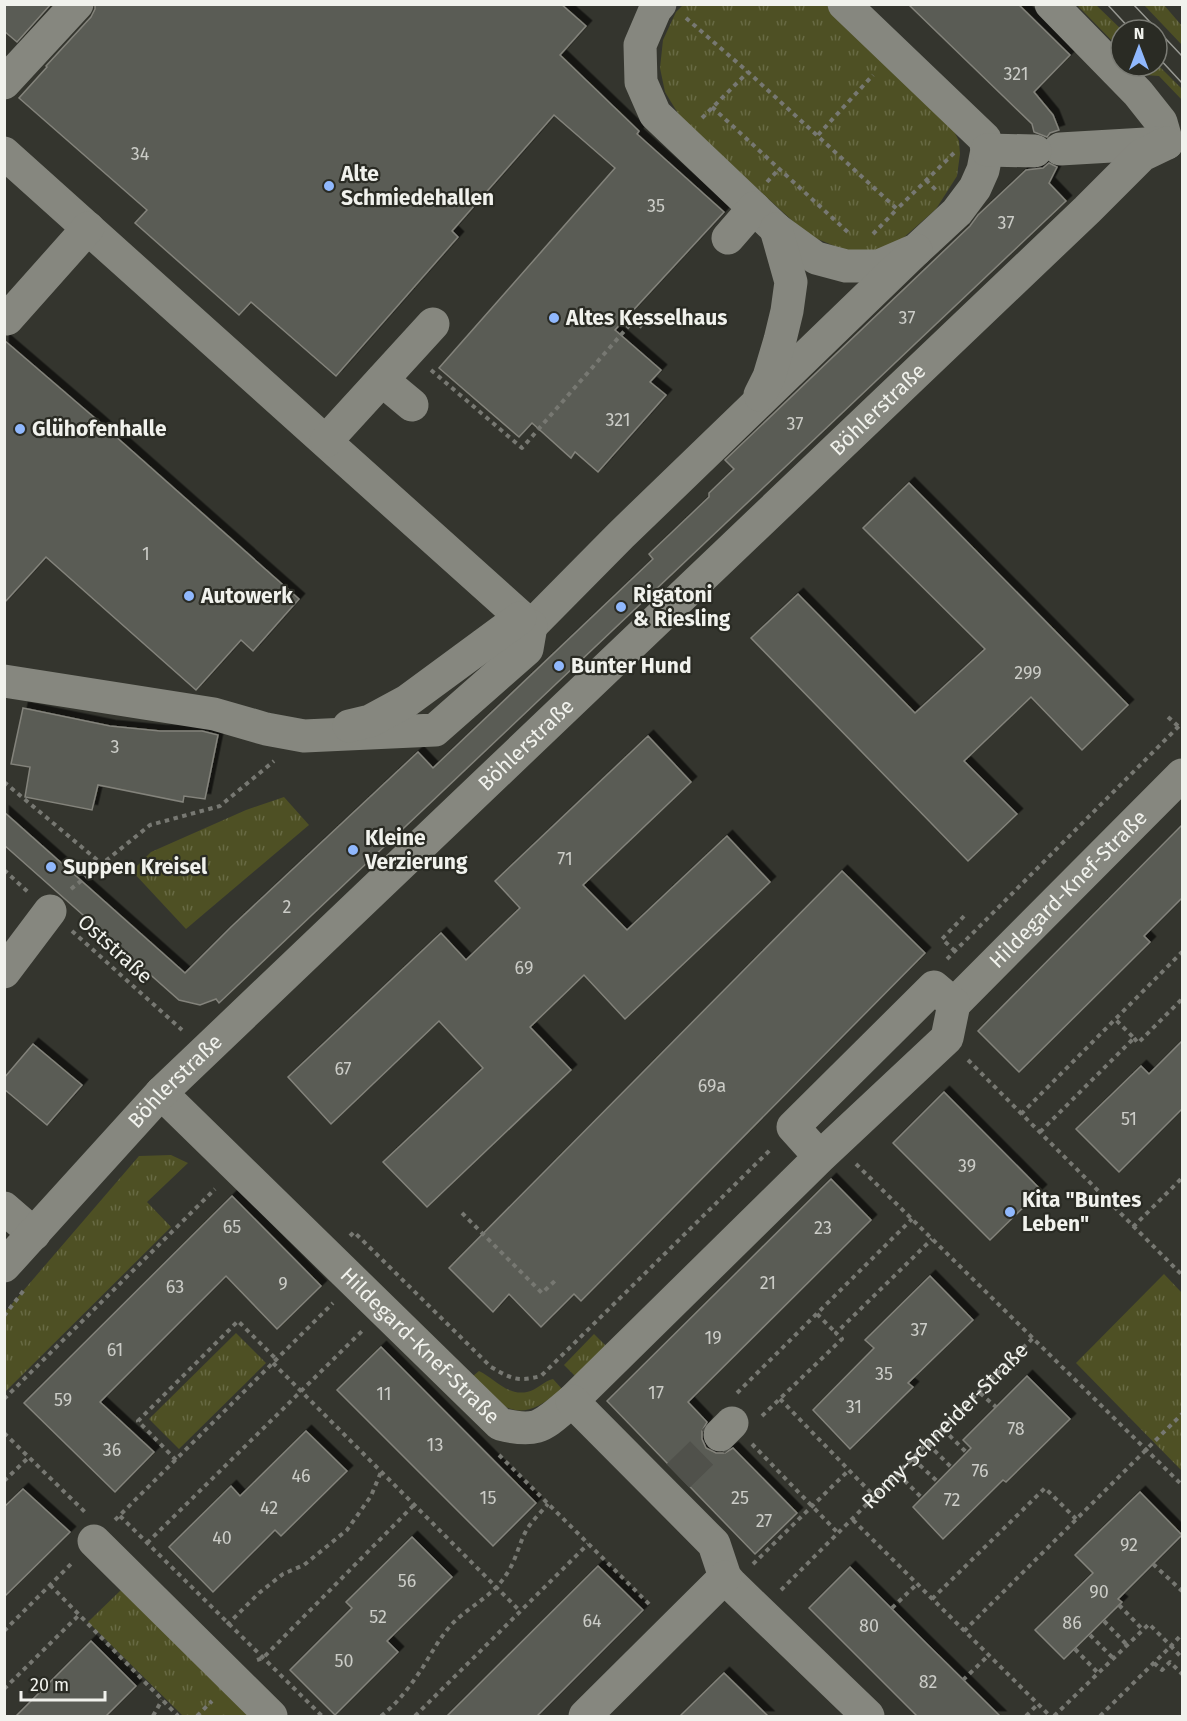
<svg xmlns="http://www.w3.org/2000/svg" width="1187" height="1721" font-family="'Fira Sans',sans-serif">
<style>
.grass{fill:url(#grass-tufts)}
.building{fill:#5a5b54;stroke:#83837b;stroke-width:1.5;filter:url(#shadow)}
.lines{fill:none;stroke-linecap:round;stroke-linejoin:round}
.minor-tunnel{stroke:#50514b;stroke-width:33;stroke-dasharray:33 16;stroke-linecap:butt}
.path{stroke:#777872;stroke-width:4;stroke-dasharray:4.5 4.5;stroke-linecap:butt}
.minor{stroke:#86877f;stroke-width:33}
.tram{stroke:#979892;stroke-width:1.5}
.poi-dot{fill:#90b8fd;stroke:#2a2b24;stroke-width:2}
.labels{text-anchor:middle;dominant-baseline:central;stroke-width:4.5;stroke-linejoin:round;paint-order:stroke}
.number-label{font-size:18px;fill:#cbccc7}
.poi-label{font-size:21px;font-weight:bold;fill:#f1f2ed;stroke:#2a2b24;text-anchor:start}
.street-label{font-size:21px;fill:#f1f2ed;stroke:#2a2b24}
</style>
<defs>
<pattern id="grass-tufts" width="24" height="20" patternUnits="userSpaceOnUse" patternTransform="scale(1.5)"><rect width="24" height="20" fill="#4e5024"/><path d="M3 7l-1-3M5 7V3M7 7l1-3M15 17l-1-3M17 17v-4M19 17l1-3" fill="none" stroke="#686a44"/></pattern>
<filter id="shadow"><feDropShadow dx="5.5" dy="-5.5" stdDeviation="0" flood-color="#0009"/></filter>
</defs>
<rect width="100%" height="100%" fill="#34352e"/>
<!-- grass -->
<g class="grass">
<polygon points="683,5 834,5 943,110 959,141 960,154 957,176 936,209 901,240 873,252 844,250 808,235 682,120 665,92 660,68 663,40 676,12"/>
<polygon points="1077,5 1096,5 1122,30 1121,30 1121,50"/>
<polygon points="1144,5 1164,5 1182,26 1182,45"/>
<polygon points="1157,64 1182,89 1182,100 1159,76 1145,75 1137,66 1157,66"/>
<polygon points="284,797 309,825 186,929 132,871 151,852 246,810"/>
<polygon points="171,1155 188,1163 147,1202 171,1227 5,1392 5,1312 139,1156"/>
<polygon points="1164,1274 1182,1293 1182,1471 1076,1363"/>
<polygon points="236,1333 266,1363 179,1449 149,1419"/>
<polygon points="594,1334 607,1347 577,1378 564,1365"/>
<path d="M479,1371C494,1378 507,1396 527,1392C537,1390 544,1381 553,1379L562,1389C519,1426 507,1410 467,1381Z"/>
<polygon points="122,1589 249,1716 183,1716 88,1622"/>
</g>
<!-- building -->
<g class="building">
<polygon points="4,4 51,4 17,42 4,31"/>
<polygon points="95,4 561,4 586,26 560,55 639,131 637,134 724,212 615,330 661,370 650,382 666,395 598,472 575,452 571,458 532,423 519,437 439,368 615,168 554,115 452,231 458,237 336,376 251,302 239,315 135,223 147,210 19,98 47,67 46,66 91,17 95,9"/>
<polygon points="908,4 1018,4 1070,55 1034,92 1053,115 1059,130 1050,133 1047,137 1034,132 1032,124"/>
<polygon points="1049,163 1057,167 1049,183 1066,201 219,1003 216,999 200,1005 179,1000 4,845 4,812 185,973 231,927 418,752 433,768 653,559 649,554 709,497 709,493 734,469 725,460 970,226 978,215 1026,170 1043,168"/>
<polygon points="4,340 96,419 299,599 253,651 241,640 196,690 46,557 4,603"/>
<polygon points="909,483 1128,705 1082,750 1031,697 964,761 1017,814 968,861 751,638 798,594 915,713 985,649 863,528"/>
<polygon points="23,708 110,726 160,731 202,731 218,735 205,799 184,796 183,802 98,785 92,810 25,797 30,767 11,764"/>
<polygon points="648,736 691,782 583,885 627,930 727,836 770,882 625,1019 584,975 530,1027 571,1070 427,1207 383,1162 483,1068 439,1021 331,1124 288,1077 441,933 466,960 520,908 495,881"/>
<polygon points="1182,825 1182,898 1144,936 1150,942 1019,1072 978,1031"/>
<polygon points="842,871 925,953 581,1301 574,1294 541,1327 509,1294 493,1312 449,1268"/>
<polygon points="1182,1041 1182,1109 1119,1172 1076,1129 1141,1066 1149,1074"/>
<polygon points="33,1044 82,1085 47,1125 4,1089 4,1078"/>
<polygon points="944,1092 1041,1190 990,1240 893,1143"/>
<polygon points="831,1179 871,1220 688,1402 707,1422 702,1431 702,1439 706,1448 716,1453 725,1453 733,1448 797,1513 755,1554 607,1401"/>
<polygon points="232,1196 321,1286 277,1329 226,1276 100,1402 154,1452 115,1492 24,1403"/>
<polygon points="930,1276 973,1320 908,1383 913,1387 850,1449 813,1410 874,1348 865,1340"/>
<polygon points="381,1347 536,1503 493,1546 337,1390"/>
<polygon points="1027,1376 1070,1419 1006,1482 1003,1480 943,1539 913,1507 971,1448 963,1440"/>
<polygon points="306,1431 347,1471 281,1536 275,1530 213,1592 169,1547 231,1486 240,1496"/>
<polygon points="23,1489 70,1532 4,1597 4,1507"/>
<polygon points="1140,1492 1182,1535 1118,1599 1122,1602 1064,1659 1035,1630 1093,1573 1075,1555"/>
<polygon points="412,1537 452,1577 387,1641 398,1652 335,1715 290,1670 352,1608 346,1602"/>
<polygon points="598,1566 643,1610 537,1716 447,1716"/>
<polygon points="850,1567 927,1644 1000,1716 917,1716 809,1608"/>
<polygon points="91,1641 136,1686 106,1716 16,1716"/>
<polygon points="724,1673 768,1716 680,1716"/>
</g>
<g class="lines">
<!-- minor-tunnel -->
<polyline class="minor-tunnel" points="678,1476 720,1435"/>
<!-- path -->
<g class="path">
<polyline points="686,18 748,72 897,209 956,151"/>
<polyline points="712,107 851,235"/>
<polyline points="702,118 748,72"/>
<polyline points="818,135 873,75"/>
<polyline points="926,180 936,190"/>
<polyline points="767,182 779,169"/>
<polyline points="873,234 897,209"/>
<polyline points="431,370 522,448 633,321 642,327"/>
<polyline points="1168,717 1179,727"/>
<polyline points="4,782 102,864"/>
<polyline points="4,870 28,892"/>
<polyline points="71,889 150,825 220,806 274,761"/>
<polyline points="72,931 182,1030"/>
<polyline points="955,951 942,939 966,914"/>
<polyline points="947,959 1182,723"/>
<polyline points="1134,1038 1138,1043 1182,999"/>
<polyline points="968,1060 1182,1275"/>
<polyline points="1021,1114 1182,952"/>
<polyline points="1040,1132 1134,1038 1115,1019"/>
<polyline points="856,1164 1182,1485"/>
<polyline points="462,1213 542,1293 558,1278"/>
<polyline points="1133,1227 1182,1178"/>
<path d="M350,1236L354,1232L491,1367C512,1379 517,1382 541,1376L771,1149"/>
<polyline points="817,1314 836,1333"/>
<polyline points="4,1316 24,1290"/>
<polyline points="273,1363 520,1611"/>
<polyline points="737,1393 912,1219"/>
<polyline points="980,1393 996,1407"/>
<polyline points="4,1399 215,1189"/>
<polyline points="780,1399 875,1497"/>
<polyline points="762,1416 842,1339 836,1333 932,1239"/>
<polyline points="943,1429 967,1453"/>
<polyline points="4,1433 87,1514"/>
<polyline points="752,1444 839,1534"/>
<polyline points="928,1444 952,1468"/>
<polyline points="499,1455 651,1606"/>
<polyline points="913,1459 938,1482"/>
<polyline points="176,1460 138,1421 238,1321 277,1360"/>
<polyline points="898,1474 922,1498"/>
<polyline points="4,1481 29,1457"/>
<polyline points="120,1516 322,1716"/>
<polyline points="115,1520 333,1303"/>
<polyline points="853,1520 1050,1716"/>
<polyline points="147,1543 362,1331"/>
<polyline points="753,1564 849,1470"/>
<polyline points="1153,1564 1182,1591"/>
<polyline points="50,1585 178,1716"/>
<path id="s1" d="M781,1590L1033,1338"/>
<polyline points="932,1599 1045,1488 1076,1519"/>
<polyline points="1119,1605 1143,1630"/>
<polyline points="892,1608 917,1584"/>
<polyline points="1104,1621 1127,1645"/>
<polyline points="227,1625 259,1593 283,1574 304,1565 347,1530 371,1496 381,1472"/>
<polyline points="4,1631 74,1561"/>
<polyline points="964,1631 1182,1414"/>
<polyline points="1090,1635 1113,1658"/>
<polyline points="1075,1649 1098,1673"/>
<polyline points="257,1660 263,1658 414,1505"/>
<polyline points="1154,1663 1162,1670 1170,1662 1182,1674"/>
<polyline points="963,1680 989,1655"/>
<polyline points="4,1689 79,1615"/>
<polyline points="153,1716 162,1700"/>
<polyline points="197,1716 212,1701"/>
<path d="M381,1716C398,1703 411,1685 423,1667C432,1652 440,1638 451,1625C468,1607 493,1596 506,1575C516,1561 519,1543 527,1529C533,1520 541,1512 548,1504"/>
<polyline points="415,1716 588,1544"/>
<polyline points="1026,1716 1038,1704"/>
<polyline points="1054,1716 1149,1624 1171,1646 1182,1634"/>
<polyline points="1100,1716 1171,1646 1182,1658"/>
</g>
<!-- minor -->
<g class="minor">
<polyline points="660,4 655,10 640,45 641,82 655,114 776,229 816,258 846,266 879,266 916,250 957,212 975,188 983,170 987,150 985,139 844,4"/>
<polyline points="1051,4 1138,93 1161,122 1167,143"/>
<polyline points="4,83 77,4"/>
<polyline points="1060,149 1163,143"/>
<polyline points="987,150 1035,151"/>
<polyline points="4,153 531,626 621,535 916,250"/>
<polyline points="728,238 754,208"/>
<polyline points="7,319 88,228"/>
<polyline points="382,380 412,405"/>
<polyline points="760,395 769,377 780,340 787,311 791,282 776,229"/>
<polyline points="326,441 433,324"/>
<polyline points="4,681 214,714 266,729 304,736 435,730 527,649 531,626"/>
<polyline points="349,726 370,721 407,701 520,618"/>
<polyline points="4,972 50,911"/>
<path id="s2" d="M954,1004L1182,775"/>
<path id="s3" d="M161,1093L500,1424C539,1434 543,1425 572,1401L820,1157L947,1038L954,1004L934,987L793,1127L820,1157"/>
<polyline points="4,1208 34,1234"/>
<path id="s4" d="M4,1266L161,1093L1087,210L1142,155L1167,143"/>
<polyline points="572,1401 714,1544 725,1577 732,1585 868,1716"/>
<polyline points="720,1435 732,1423"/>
<polyline points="94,1541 271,1716"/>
<polyline points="585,1716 725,1577"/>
</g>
<!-- tram -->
<g class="tram">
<polyline points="1107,4 1131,30"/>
<polyline points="1133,4 1182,56"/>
<polyline points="1157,56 1182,83"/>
</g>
</g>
<!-- markers -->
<g class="poi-dot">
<circle cx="329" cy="186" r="6"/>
<circle cx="554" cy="318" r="6"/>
<circle cx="20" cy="429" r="6"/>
<circle cx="189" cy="596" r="6"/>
<circle cx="621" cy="607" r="6"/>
<circle cx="559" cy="666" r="6"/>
<circle cx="353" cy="850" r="6"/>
<circle cx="51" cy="867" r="6"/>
<circle cx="1010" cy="1212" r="6"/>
</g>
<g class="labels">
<!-- number labels -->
<g class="number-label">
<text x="1016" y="74">321</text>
<text x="140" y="154">34</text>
<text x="656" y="206">35</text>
<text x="1006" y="223">37</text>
<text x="907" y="318">37</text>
<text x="618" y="420">321</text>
<text x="795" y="424">37</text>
<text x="146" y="554">1</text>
<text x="1028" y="673">299</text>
<text x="115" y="747">3</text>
<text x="565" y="859">71</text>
<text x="287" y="907">2</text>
<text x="524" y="968">69</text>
<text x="343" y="1069">67</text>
<text x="712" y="1086">69a</text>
<text x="1129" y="1119">51</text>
<text x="967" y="1166">39</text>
<text x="232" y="1227">65</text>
<text x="823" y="1228">23</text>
<text x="768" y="1283">21</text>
<text x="283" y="1284">9</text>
<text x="175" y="1287">63</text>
<text x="919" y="1330">37</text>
<text x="713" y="1338">19</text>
<text x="115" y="1350">61</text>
<text x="884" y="1374">35</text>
<text x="656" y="1393">17</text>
<text x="384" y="1394">11</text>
<text x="63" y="1400">59</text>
<text x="854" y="1407">31</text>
<text x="1016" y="1429">78</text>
<text x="435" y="1445">13</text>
<text x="112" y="1450">36</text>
<text x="980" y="1471">76</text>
<text x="301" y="1476">46</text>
<text x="488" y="1498">15</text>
<text x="740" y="1498">25</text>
<text x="952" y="1500">72</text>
<text x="269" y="1508">42</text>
<text x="764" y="1521">27</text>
<text x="222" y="1538">40</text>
<text x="1129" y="1545">92</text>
<text x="407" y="1581">56</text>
<text x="1099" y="1592">90</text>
<text x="378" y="1617">52</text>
<text x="592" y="1621">64</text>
<text x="1072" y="1623">86</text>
<text x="869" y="1626">80</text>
<text x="344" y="1661">50</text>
<text x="928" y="1682">82</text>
</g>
<!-- poi labels -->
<g class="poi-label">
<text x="341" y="174">Alte<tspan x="341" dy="24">Schmiedehallen</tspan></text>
<text x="566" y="318">Altes Kesselhaus</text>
<text x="32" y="429">Glühofenhalle</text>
<text x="633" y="595">Rigatoni<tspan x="633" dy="24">&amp; Riesling</tspan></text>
<text x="201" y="596">Autowerk</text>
<text x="571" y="666">Bunter Hund</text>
<text x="365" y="838">Kleine<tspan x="365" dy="24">Verzierung</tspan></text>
<text x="63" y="867">Suppen Kreisel</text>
<text x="1022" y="1200">Kita "Buntes<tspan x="1022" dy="24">Leben"</tspan></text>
</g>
<!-- street labels -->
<g class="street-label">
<text stroke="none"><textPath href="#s4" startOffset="1224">Böhlerstraße</textPath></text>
<text stroke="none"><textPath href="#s4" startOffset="738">Böhlerstraße</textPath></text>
<text stroke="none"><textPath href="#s2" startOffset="162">Hildegard-Knef-Straße</textPath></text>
<text transform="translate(115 949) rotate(42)">Oststraße</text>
<text stroke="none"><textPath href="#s4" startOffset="252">Böhlerstraße</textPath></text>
<text stroke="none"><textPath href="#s3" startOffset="362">Hildegard-Knef-Straße</textPath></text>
<text stroke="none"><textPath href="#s1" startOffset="232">Romy-Schneider-Straße</textPath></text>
</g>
</g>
<!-- border -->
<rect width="1187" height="1721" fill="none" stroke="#f1f2ed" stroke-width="12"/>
<!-- north arrow -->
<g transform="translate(1139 48)"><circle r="28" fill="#2a2b24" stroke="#7a7b74" stroke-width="1.5"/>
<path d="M0-4.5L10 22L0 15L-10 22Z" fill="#90b8fd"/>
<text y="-9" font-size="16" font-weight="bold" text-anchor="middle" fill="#f1f2ed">N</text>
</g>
<!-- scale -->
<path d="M21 1691v9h84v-9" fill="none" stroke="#f1f2ed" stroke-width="3"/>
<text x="30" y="1691" font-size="18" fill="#f1f2ed" stroke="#2a2b24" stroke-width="4.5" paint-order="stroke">20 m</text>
</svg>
